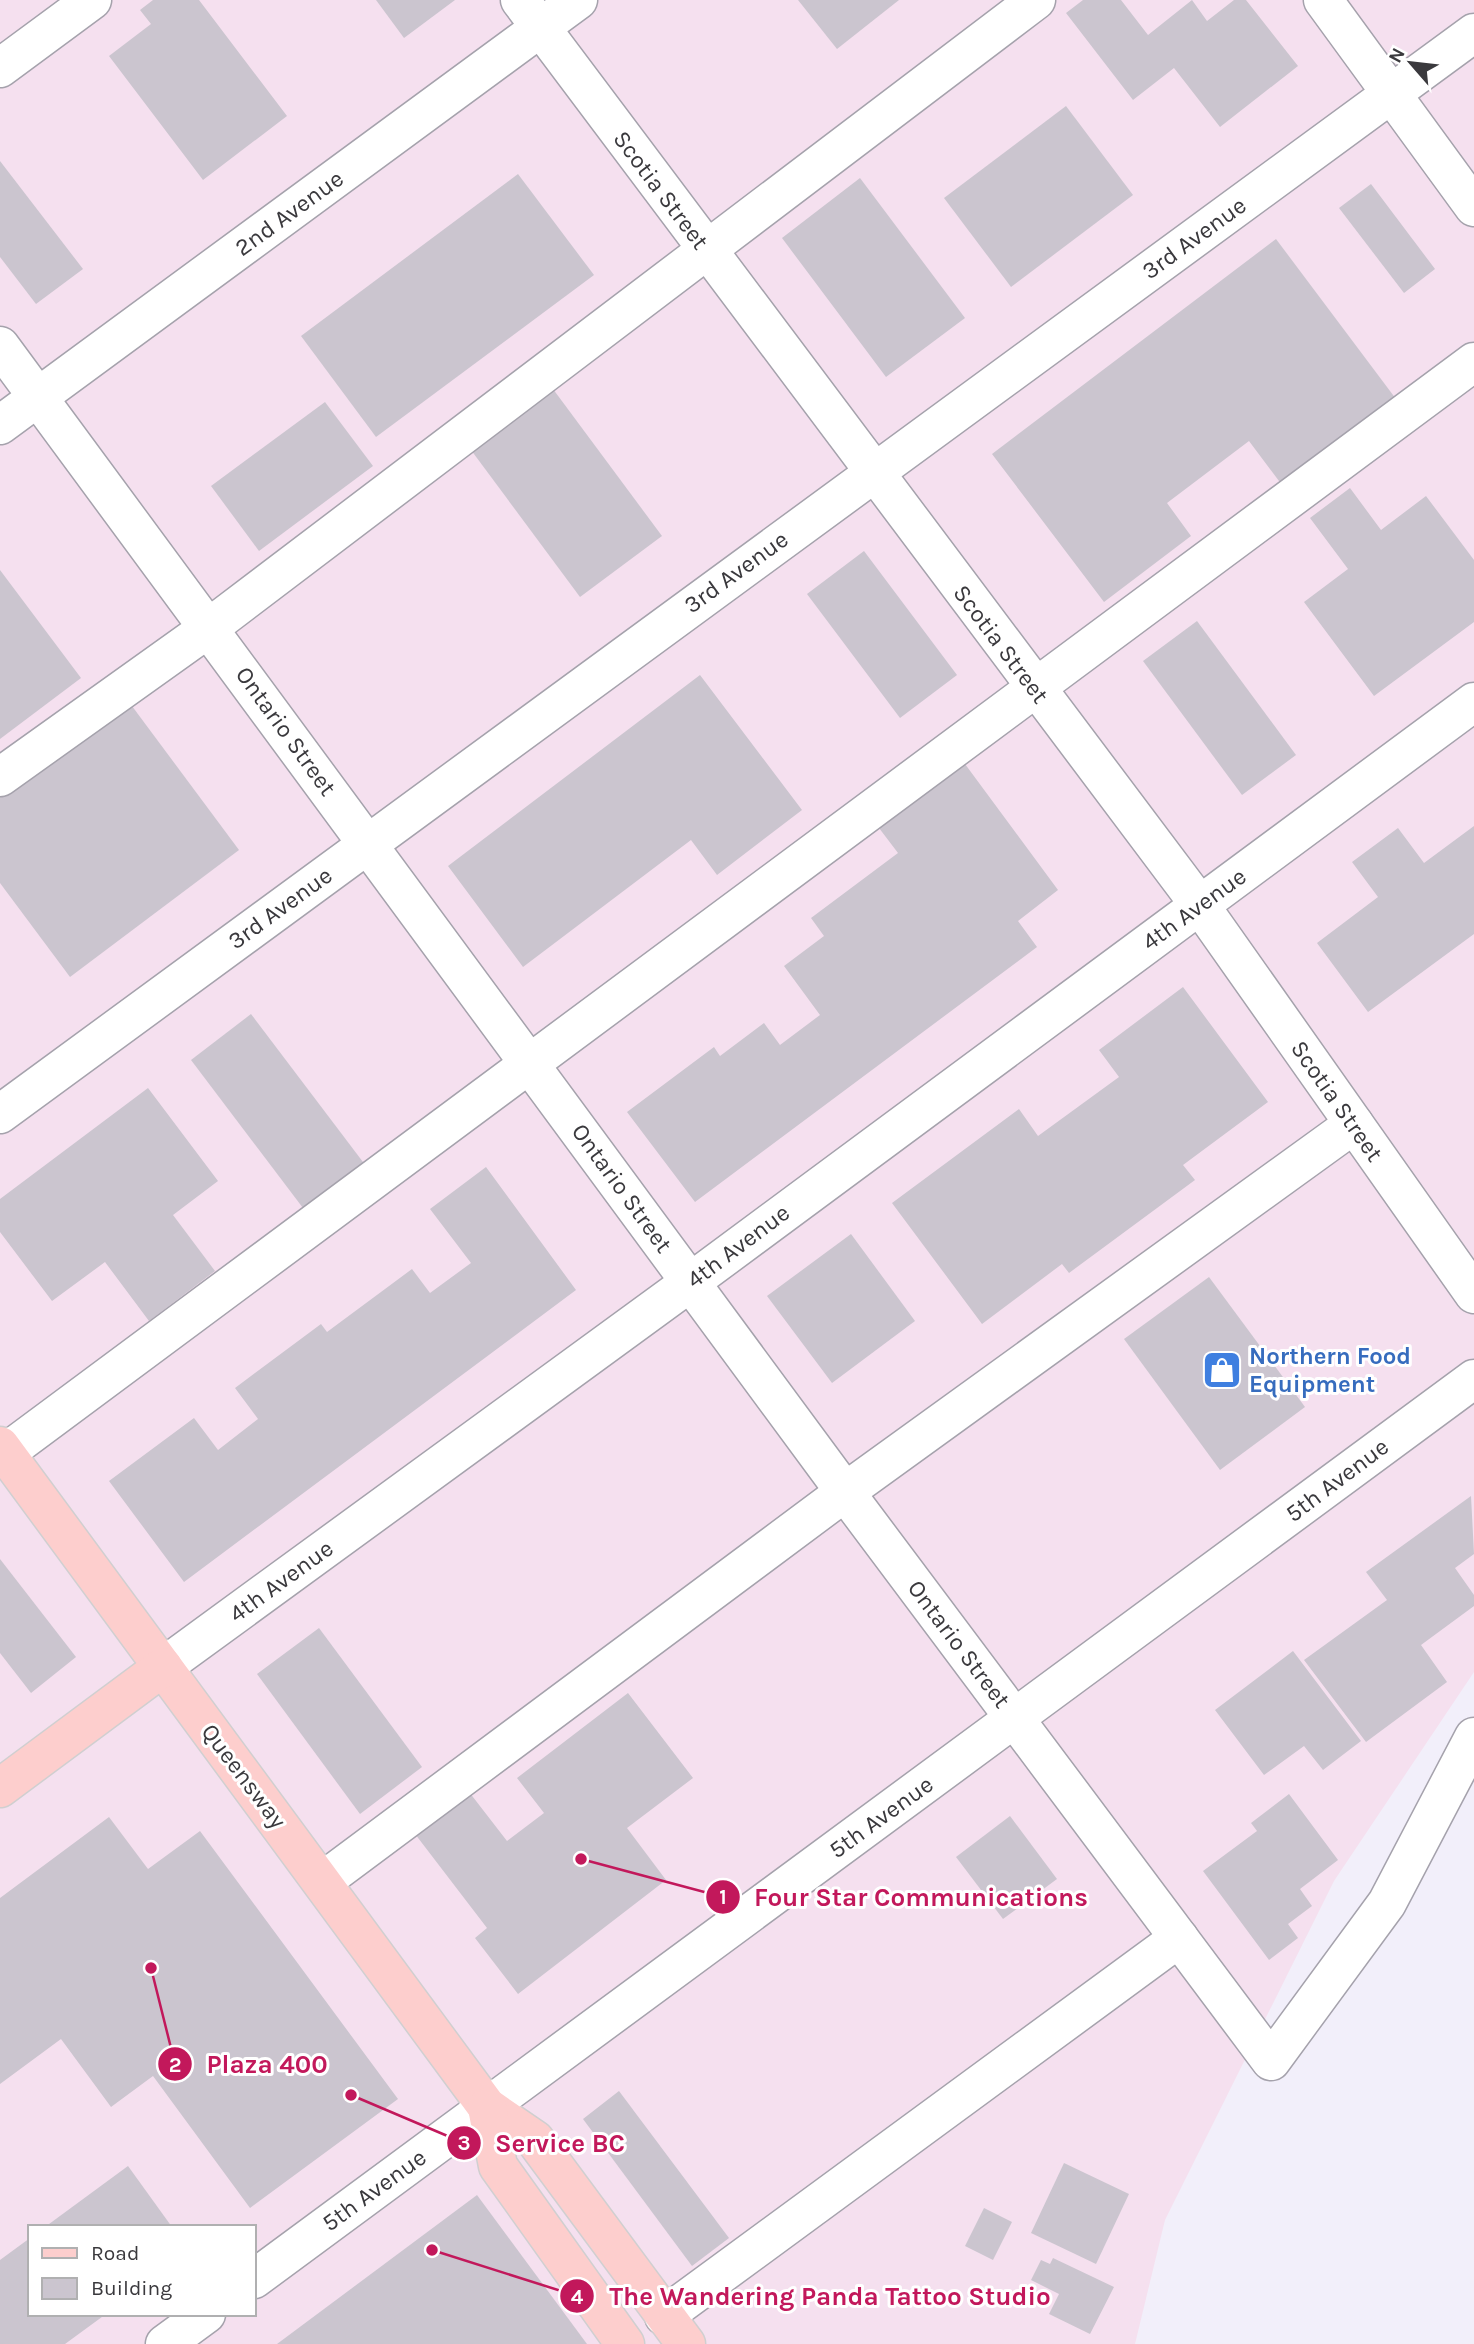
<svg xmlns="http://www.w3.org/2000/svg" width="1474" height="2344" font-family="Karla,sans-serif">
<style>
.commercial{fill:#f5e0ef;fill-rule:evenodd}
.building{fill:#cbc5cf}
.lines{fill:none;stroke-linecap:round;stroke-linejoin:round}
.minor-casing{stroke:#a5a2ac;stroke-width:41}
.major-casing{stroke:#d0cfd0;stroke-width:41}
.minor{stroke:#fff;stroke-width:38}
.major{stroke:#fdcecd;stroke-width:38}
.labels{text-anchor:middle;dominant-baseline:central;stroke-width:6;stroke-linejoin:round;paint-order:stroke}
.street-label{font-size:24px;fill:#3a393d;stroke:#fff}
.shop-label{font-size:24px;font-weight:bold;fill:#366cbe;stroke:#fff;text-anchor:start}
.leader{fill:none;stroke:#c2185b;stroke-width:2.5}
.callout-dot{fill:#c2185b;stroke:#fff;stroke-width:2.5}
.mark-label{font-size:21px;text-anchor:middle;font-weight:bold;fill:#fff}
.callout-label{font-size:26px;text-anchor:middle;font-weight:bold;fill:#c2185b;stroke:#fff;stroke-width:6;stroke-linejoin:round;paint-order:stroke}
</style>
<rect width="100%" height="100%" fill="#f2effa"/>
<!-- commercial -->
<path class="commercial" d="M0,0H1474V1672L1334,1881L1165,2220L1135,2344H0ZM30,2227H254V2314H30Z"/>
<!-- building -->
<g class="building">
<polygon points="153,0 199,0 287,116 203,180 109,56 151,24 140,10"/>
<polygon points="376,0 455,0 404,38"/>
<polygon points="798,0 899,0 837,49"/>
<polygon points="1083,0 1121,0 1148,35 1192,0 1207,21 1234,0 1246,0 1298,66 1220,127 1174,68 1133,100 1066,13"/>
<polygon points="1066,106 1133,195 1011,287 944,198"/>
<polygon points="0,161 83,269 36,304 0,257"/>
<polygon points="518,174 594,275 376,437 301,336"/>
<polygon points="860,178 965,318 886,377 782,238"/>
<polygon points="1371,184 1435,269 1404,293 1339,208"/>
<polygon points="1276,239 1396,399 1282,485 1249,441 1167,503 1191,536 1104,602 992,454"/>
<polygon points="553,389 662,536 580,597 471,450"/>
<polygon points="325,402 373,466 259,551 211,486"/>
<polygon points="1350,488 1381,530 1426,496 1474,560 1474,622 1374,696 1304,602 1348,569 1310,518"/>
<polygon points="864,551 957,675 900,718 807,594"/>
<polygon points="0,570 81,678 0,739"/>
<polygon points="1197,621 1296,755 1242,795 1143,661"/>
<polygon points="700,675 802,810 717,875 691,840 523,967 448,866"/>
<polygon points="126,698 239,850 70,977 0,883 0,792"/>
<polygon points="965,764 1058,890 1018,921 1037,947 695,1202 627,1112 714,1047 720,1056 764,1023 780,1045 820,1015 784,966 824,936 811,918 898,853 879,828"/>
<polygon points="1474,826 1474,934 1368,1012 1317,943 1378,897 1352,862 1398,828 1424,863"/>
<polygon points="1183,987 1268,1102 1183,1165 1195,1180 1069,1273 1062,1264 982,1324 892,1203 1019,1109 1038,1136 1119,1077 1099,1050"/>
<polygon points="251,1014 366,1166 306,1212 191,1060"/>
<polygon points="148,1088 218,1181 173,1215 215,1271 149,1321 105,1262 52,1301 0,1232 0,1199"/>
<polygon points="486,1167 576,1290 184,1582 109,1481 194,1418 218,1450 258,1419 235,1388 321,1324 327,1332 412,1269 430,1293 471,1263 430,1209"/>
<polygon points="851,1234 915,1321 832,1383 767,1296"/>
<polygon points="1209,1277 1305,1407 1220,1470 1124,1339"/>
<polygon points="1471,1496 1474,1554 1455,1568 1474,1595 1474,1606 1421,1645 1447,1682 1366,1742 1304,1660 1387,1600 1366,1572"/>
<polygon points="0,1559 76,1657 31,1693 0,1653"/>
<polygon points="319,1628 422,1767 360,1814 257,1674"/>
<polygon points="1293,1651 1361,1741 1323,1770 1304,1746 1264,1775 1215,1710"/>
<polygon points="628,1693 693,1778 627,1828 666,1880 518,1994 475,1938 487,1928 412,1830 466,1788 507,1841 544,1813 517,1778"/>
<polygon points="1289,1794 1338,1860 1300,1889 1312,1906 1288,1924 1298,1938 1269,1960 1203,1871 1257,1831 1251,1823"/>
<polygon points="1010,1816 1057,1879 1003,1919 956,1857"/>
<polygon points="109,1817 148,1869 200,1831 398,2099 250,2208 153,2076 111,2107 61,2039 0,2084 0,1898"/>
<polygon points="619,2091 729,2238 692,2266 583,2119"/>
<polygon points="1064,2163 1129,2194 1096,2264 1031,2233"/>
<polygon points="128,2166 172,2227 45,2227"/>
<polygon points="477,2195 587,2344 277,2344"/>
<polygon points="984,2208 1012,2222 993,2260 965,2246"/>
<polygon points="30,2238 30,2314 106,2314 65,2344 0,2344 0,2260"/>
<polygon points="1053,2258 1114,2287 1090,2334 1049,2314 1059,2294 1031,2280 1041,2260 1050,2264"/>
</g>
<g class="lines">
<!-- minor casing -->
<g class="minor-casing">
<g id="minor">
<polyline points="520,0 1199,904 1474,1294"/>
<polyline points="1323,0 1474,207"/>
<polyline points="0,68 92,0"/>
<polyline points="0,346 845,1492 1271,2061 1387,1903 1474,1737"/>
<polyline points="0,425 578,0"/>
<polyline points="0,777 210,627 1036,0"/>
<polyline points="0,1114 1474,33"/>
<polyline points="0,1457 1474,362"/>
<polyline points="163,1667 692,1281 1474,702"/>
<polyline points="323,1881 845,1492 1354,1124"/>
<polyline points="254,2279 1474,1379"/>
<polyline points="664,2316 1179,1938"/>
<polyline points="165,2344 206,2314"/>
</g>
</g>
<!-- major casing -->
<g class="major-casing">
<g id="major">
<polyline points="0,1446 487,2107 535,2140 686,2344"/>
<polyline points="0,1788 163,1667"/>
<polyline points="487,2107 498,2166 625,2344"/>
</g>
</g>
<!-- minor -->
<use href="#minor" class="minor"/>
<!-- major -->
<use href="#major" class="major"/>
</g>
<!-- icons -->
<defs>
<g id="shop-square" transform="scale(2.0125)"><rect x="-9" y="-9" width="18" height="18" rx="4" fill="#3f7fe0" stroke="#fff"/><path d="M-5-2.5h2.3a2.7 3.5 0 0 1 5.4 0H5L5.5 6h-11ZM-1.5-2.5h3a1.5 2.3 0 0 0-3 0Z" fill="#fff"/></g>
</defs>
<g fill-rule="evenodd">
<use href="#shop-square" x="1222" y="1370"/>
</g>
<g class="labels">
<!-- street labels -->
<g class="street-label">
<text transform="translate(661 190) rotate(53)">Scotia Street</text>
<text transform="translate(289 213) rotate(-36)">2nd Avenue</text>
<text transform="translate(1194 238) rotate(-36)">3rd Avenue</text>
<text transform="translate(736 572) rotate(-36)">3rd Avenue</text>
<text transform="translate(1001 644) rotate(53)">Scotia Street</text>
<text transform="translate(286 731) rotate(54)">Ontario Street</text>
<text transform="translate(280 908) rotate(-36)">3rd Avenue</text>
<text transform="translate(1194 909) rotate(-36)">4th Avenue</text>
<text transform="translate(1337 1101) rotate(55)">Scotia Street</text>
<text transform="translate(622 1188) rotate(54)">Ontario Street</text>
<text transform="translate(738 1246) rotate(-37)">4th Avenue</text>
<text transform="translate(1337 1480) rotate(-37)">5th Avenue</text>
<text transform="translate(281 1581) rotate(-36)">4th Avenue</text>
<text transform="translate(959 1644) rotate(53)">Ontario Street</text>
<text transform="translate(244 1776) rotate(53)">Queensway</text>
<text transform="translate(881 1817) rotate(-36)">5th Avenue</text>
<text transform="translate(374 2190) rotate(-36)">5th Avenue</text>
</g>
<!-- shop labels -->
<g class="shop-label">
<text x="1249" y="1356">Northern Food<tspan x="1249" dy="28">Equipment</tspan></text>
</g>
</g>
<!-- callouts -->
<path class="leader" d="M581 1859L723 1897M151 1968L175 2064M351 2095L464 2143M432 2250L577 2296"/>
<g class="callout-dot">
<circle cx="581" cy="1859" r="7"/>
<circle cx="151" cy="1968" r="7"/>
<circle cx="351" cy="2095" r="7"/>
<circle cx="432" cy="2250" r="7"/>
<circle cx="723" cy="1897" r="18"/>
<circle cx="175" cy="2064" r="18"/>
<circle cx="464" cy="2143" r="18"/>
<circle cx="577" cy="2296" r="18"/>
</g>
<g class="mark-label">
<text x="723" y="1904">1</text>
<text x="175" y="2072">2</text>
<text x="464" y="2150">3</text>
<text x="577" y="2304">4</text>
</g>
<g class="callout-label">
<text x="921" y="1906">Four Star Communications</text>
<text x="267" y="2073">Plaza 400</text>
<text x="560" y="2152">Service BC</text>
<text x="830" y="2305">The Wandering Panda Tattoo Studio</text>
</g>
<!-- legend -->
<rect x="28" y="2225" width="228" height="91" fill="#ffffff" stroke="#b0b0b1" stroke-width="2"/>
<rect x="42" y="2248" width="35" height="10" fill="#fdcecd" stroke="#b0b0b1" stroke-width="2"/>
<text x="91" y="2260" font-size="21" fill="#3a393d">Road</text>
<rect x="42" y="2278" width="35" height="21" fill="#cbc5cf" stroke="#b0b0b1" stroke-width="2"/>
<text x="91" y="2295" font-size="21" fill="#3a393d">Building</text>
<!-- north arrow -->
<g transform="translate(1411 63) rotate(298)" stroke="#ffffff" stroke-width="5" paint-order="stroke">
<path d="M0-5L12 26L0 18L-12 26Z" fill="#3a393d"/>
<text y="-10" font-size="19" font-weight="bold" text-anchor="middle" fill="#3a393d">N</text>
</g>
</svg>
